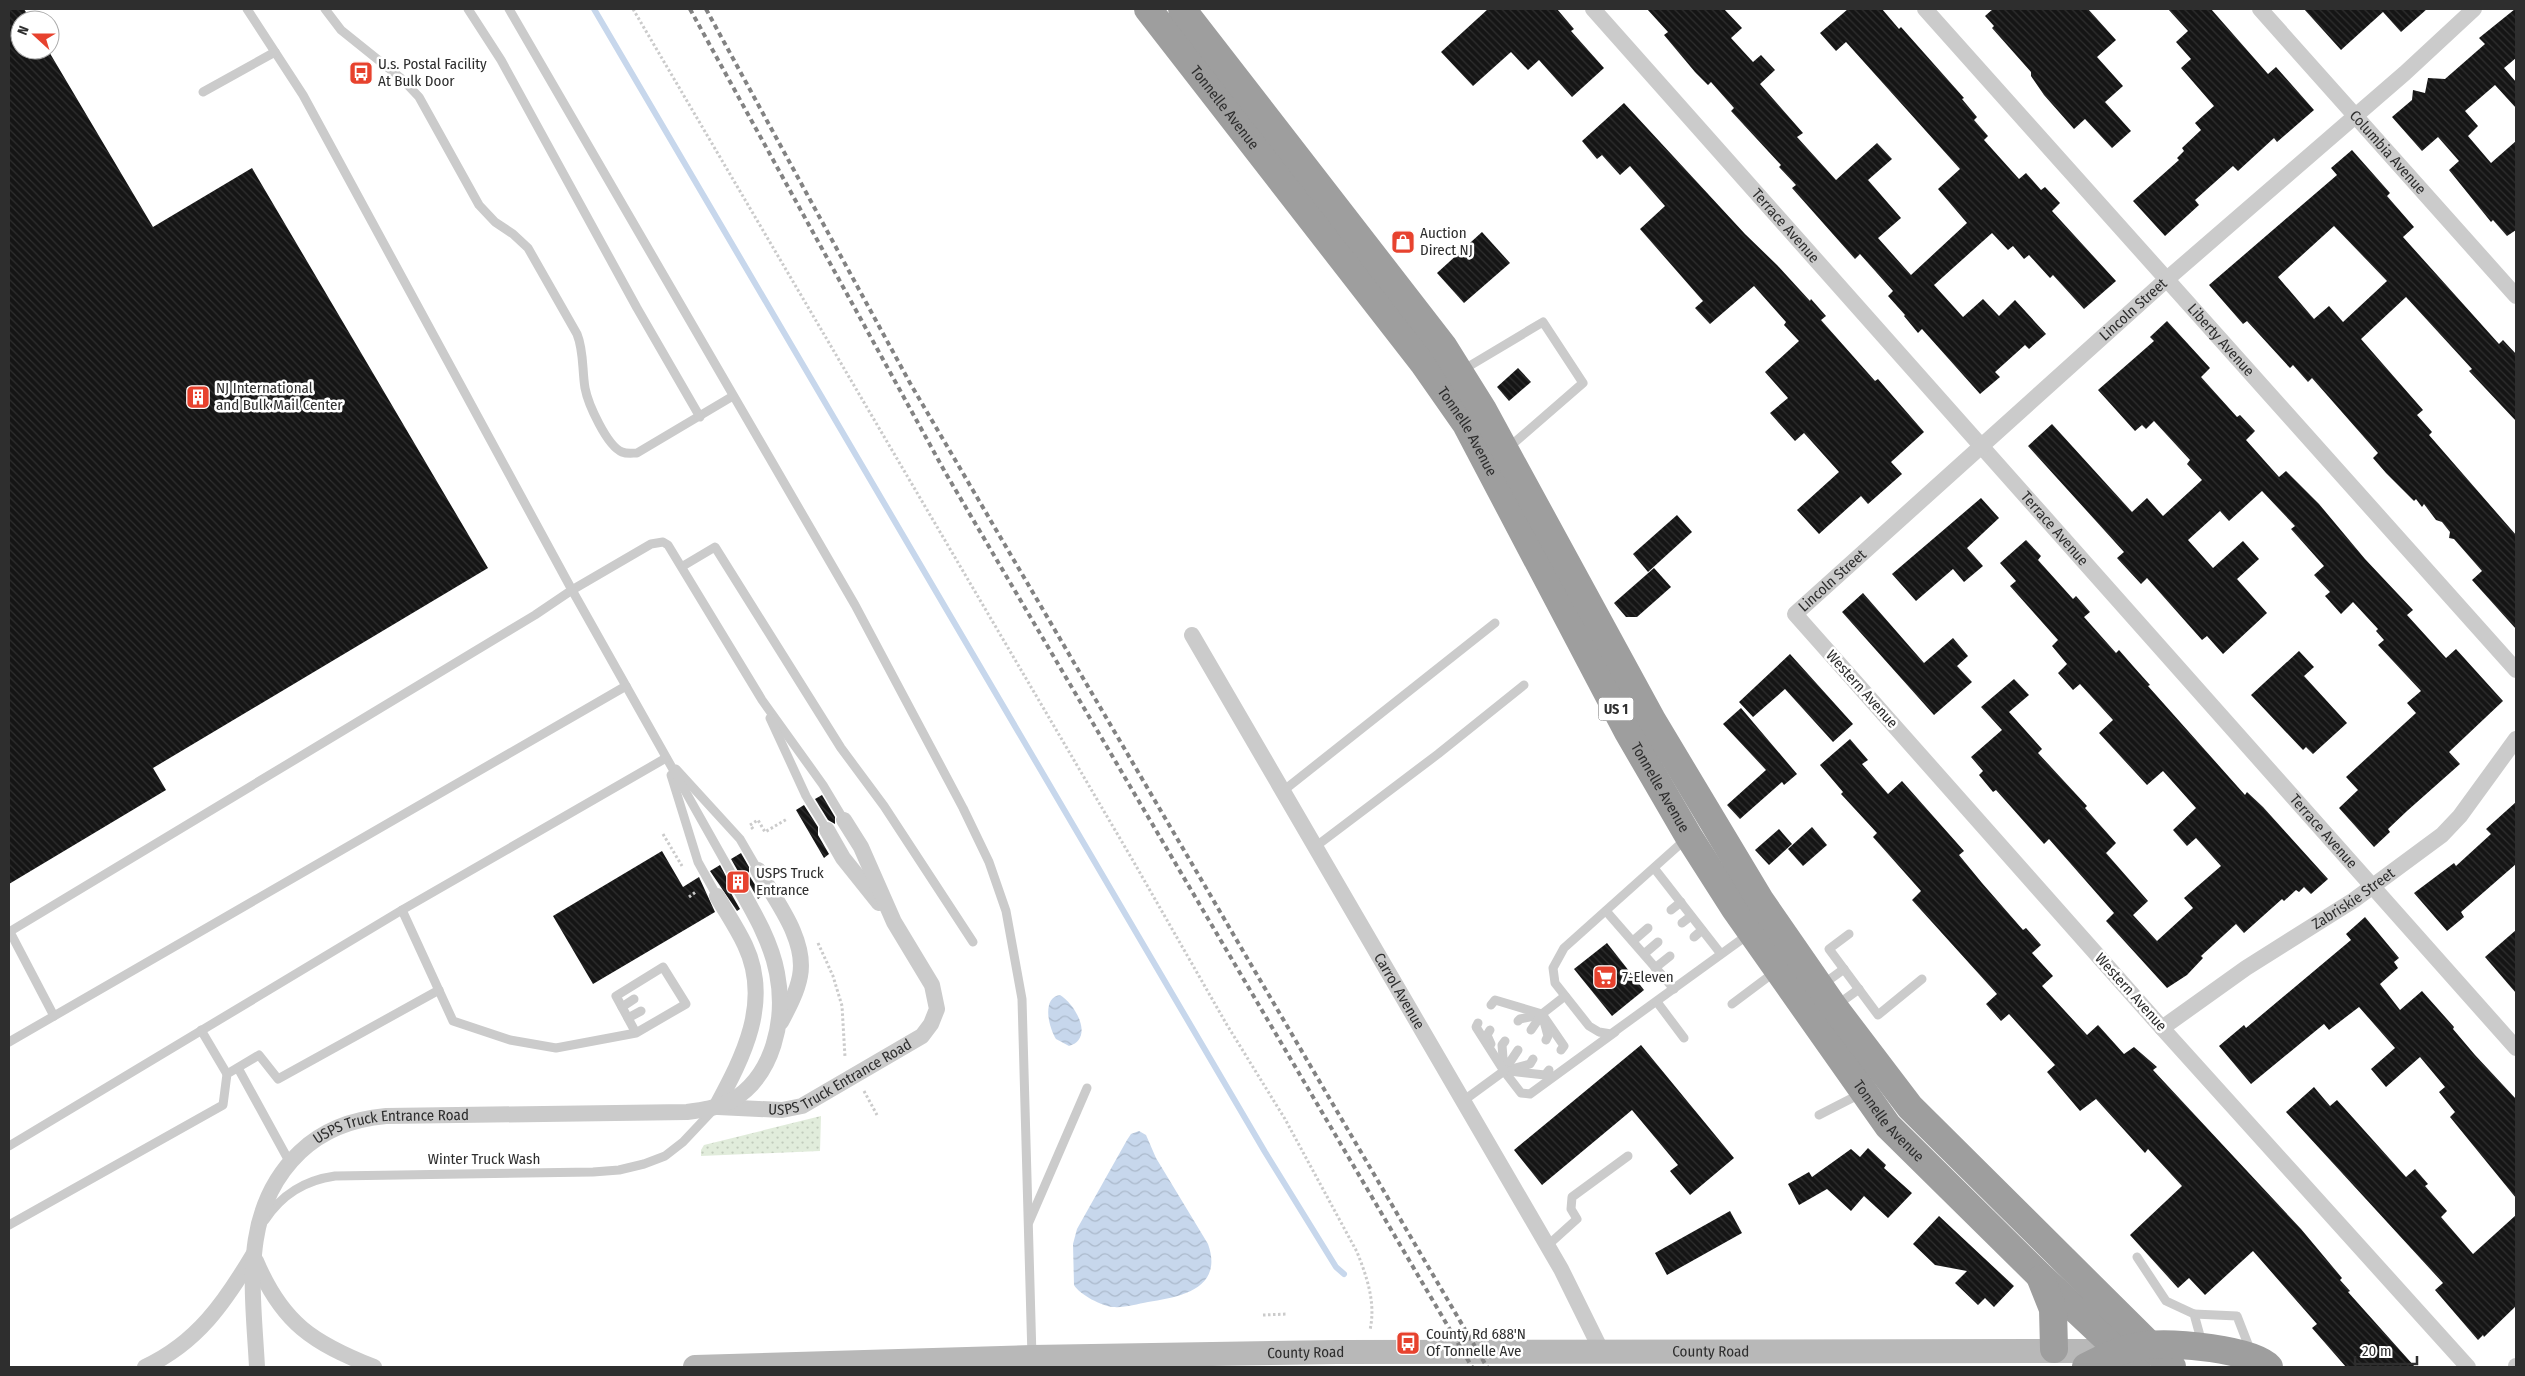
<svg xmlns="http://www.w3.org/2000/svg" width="2525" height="1376" font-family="'Fira Sans Condensed',sans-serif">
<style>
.grass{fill:url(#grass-dots)}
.water{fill:url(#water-waves)}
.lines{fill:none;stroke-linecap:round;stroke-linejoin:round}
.stream{stroke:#c7d7ec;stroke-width:6}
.building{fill:url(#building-back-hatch);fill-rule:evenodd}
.path{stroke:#cbcbcb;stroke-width:3;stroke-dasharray:2.5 2.5;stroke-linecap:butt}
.service{stroke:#cbcbcb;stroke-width:9}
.minor{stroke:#cbcbcb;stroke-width:16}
.secondary{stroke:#b8b8b8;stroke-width:24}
.trunk{stroke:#9e9e9e;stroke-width:28}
.rail{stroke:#838383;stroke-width:4;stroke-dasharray:5 4;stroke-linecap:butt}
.labels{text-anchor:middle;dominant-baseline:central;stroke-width:5;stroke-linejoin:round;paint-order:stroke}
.shield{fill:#fff;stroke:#6d6d6d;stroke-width:1}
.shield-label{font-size:14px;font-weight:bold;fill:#2e2e2e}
.poi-label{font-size:15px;fill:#2e2e2e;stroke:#fff;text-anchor:start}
.street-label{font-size:15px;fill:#2e2e2e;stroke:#fff}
</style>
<defs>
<pattern id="grass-dots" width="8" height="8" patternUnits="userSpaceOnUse" patternTransform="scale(1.25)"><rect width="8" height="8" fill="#e1ecdb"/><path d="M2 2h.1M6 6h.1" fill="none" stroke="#c1cbbc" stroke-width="1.8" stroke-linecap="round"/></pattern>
<pattern id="water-waves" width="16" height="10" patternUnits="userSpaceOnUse" patternTransform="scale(1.25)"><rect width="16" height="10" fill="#c7d7ec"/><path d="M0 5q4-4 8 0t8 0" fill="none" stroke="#abb9cb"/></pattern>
<pattern id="building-back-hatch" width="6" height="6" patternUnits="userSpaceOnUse" patternTransform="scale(1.25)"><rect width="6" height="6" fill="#151515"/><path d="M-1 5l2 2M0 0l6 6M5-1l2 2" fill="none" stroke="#2f2f2f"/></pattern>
</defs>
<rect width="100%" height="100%" fill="#fff"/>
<!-- grass -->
<polygon class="grass" points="821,1116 820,1151 701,1156 701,1150 704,1145"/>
<!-- water -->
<g class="water">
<path d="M1060,995C1075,1004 1095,1038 1069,1046L1056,1039C1049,1028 1041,998 1060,995Z"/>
<path d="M1139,1131L1146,1135L1156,1158L1208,1244C1224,1289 1180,1297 1148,1302C1137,1304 1124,1308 1113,1307C1102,1306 1080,1295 1074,1285L1073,1244L1077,1229L1127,1140L1131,1134Z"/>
</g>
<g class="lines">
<!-- stream -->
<polyline class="stream" points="594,9 1265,1152 1336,1267 1344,1274"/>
</g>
<!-- building -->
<g class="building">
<polygon points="9,9 24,9 31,20 20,20 20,50 48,50 153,227 252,168 488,568 153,768 166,790 9,884"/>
<polygon points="1488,9 1557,9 1574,29 1571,31 1604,68 1572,97 1539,60 1528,70 1511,52 1473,86 1441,52"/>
<polygon points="1647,9 1724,9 1742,28 1731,38 1753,62 1761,55 1775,70 1760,84 1803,133 1797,137 1836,180 1877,143 1892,159 1868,180 1901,218 1878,238 1911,275 1967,223 1938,189 1960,169 1846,42 1836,51 1820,33 1848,9 1882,9 1899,29 1901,27 1964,98 1962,99 1977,117 1974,120 1988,136 1984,140 2019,179 2026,173 2041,190 2045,187 2060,203 2052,211 2116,281 2084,309 2053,275 2050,278 2029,255 2024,259 2013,246 2008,250 1992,233 1934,285 1963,317 1983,299 1999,316 2015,300 2046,334 2029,349 2025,345 1995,372 2000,377 1980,394 1922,329 1918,333 1904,316 1905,315 1888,296 1893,291 1860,254 1855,259 1792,188 1796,185 1779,167 1781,165 1731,111 1734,108 1711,82 1708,85 1695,72 1664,35 1668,32"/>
<polygon points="1993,9 2088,9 2116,40 2097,57 2123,86 2105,102 2131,131 2112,148 2085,119 2074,129 2044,95 2031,76 2031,72 1992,28 1994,26 1985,16"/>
<polygon points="2168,9 2211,9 2268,74 2276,67 2314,110 2277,142 2274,138 2238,171 2233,166 2195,200 2199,205 2165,236 2133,201 2179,160 2177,158 2184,151 2182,148 2201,130 2195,123 2214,106 2181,68 2191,59 2176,42 2188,31"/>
<polygon points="2304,9 2427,9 2401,32 2383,12 2341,50"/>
<polygon points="2515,9 2516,58 2504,68 2516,82 2516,108 2495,85 2465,111 2478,126 2468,136 2491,163 2516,141 2516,230 2507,236 2493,220 2491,222 2449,170 2459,161 2438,137 2422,151 2392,117 2412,100 2413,90 2425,93 2428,78 2445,79 2485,44 2479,38"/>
<polygon points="1624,103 1745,234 1777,265 1810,301 1811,299 1826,316 1821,320 1875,381 1878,379 1924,432 1891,462 1902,474 1868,504 1861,496 1819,534 1797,510 1839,472 1804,433 1795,441 1770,413 1788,398 1765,372 1799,341 1784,325 1786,322 1754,286 1710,324 1695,308 1703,301 1640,229 1665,206 1630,166 1620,175 1602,155 1597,159 1582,141"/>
<path d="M2352,150L2390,193L2387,196L2414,227L2403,237L2499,344L2503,340L2516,354V421L2469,371L2472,369L2406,297L2361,339L2423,410L2417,415L2432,432L2429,435L2516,535V629L2472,580L2482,571L2454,539L2449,538L2450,532L2442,522L2436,520L2424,504L2422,507L2416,499L2414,501L2386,473L2373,458L2378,453L2312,378L2308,382L2293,365L2290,368L2247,321L2243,324L2209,285L2337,175L2331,168ZM2334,226L2387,281L2343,322L2329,306L2314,319L2278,277Z"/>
<polygon points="1482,232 1510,263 1464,303 1437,273"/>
<polygon points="2167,321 2210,368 2201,377 2237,417 2240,415 2255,431 2246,440 2279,477 2286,471 2319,504 2365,559 2413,610 2407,615 2446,658 2456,649 2503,701 2449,752 2460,764 2407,811 2388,829 2390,832 2374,847 2339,808 2358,790 2346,777 2416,713 2407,703 2421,691 2378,645 2384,640 2376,631 2378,629 2353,602 2341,614 2325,596 2330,592 2314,575 2324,566 2291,529 2295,526 2262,491 2229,521 2220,511 2188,540 2213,568 2243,541 2259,559 2237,579 2267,613 2223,654 2207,636 2202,640 2147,578 2141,584 2117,558 2124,552 2028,446 2052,424 2132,512 2147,498 2163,516 2202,480 2187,464 2190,460 2154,421 2146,429 2142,425 2135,431 2098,390 2154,341 2150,337"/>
<polygon points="1518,368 1531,382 1509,401 1497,387"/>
<polygon points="1981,498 1999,518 1967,548 1983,566 1964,582 1953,569 1916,601 1892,574"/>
<polygon points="1677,515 1692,532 1648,572 1633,554"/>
<polygon points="2026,540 2041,556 2038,560 2073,599 2076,596 2090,612 2084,617 2116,653 2119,650 2133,666 2150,685 2148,686 2245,795 2247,792 2263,807 2328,879 2311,894 2304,887 2299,892 2296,890 2284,901 2282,899 2244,933 2236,924 2201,956 2203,958 2187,975 2167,988 2106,921 2114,913 2049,839 2044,844 1996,790 1993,792 1979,775 1983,771 1971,757 2002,730 1981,707 2014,679 2029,695 2009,712 2042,749 2038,753 2087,806 2085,808 2116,843 2106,853 2148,901 2133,915 2157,941 2193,908 2184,898 2221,866 2196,838 2187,846 2173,830 2196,808 2163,771 2147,785 2099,733 2113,720 2080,684 2073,690 2058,673 2067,664 2052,646 2058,640 2010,586 2016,581 2000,563"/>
<polygon points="1654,568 1671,587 1637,617 1626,617 1614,603"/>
<polygon points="1863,593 1924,663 1953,638 1968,656 1957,666 1972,682 1934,715 1842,612"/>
<polygon points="2299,651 2314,667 2304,676 2347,723 2313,754 2306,747 2303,750 2251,695"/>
<polygon points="1790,654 1853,724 1833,742 1785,689 1753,717 1739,702"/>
<polygon points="1741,708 1797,774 1784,785 1782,782 1740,819 1727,805 1766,770 1723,724"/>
<polygon points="1850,739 1868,760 1862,764 1888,794 1902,781 1964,851 1959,855 1982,883 2023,930 2026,928 2041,945 2032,953 2053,976 2042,986 2087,1035 2098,1025 2124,1054 2134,1047 2157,1067 2153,1070 2301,1229 2342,1278 2340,1280 2350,1291 2348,1292 2415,1367 2346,1367 2312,1328 2317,1324 2253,1251 2205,1295 2189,1278 2178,1288 2130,1235 2182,1186 2148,1149 2145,1153 2096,1099 2080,1111 2047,1072 2055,1065 2009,1014 2001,1021 1986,1004 1997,994 1912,900 1921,891 1873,837 1877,833 1841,794 1843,792 1820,765"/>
<polygon points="822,795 835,817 835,824 828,820 815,799"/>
<polygon points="2516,802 2516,864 2461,912 2464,917 2447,931 2414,893 2454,863 2456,866 2491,834 2486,829"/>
<polygon points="804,805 818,827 818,835 829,854 824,858 796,810"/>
<polygon points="1812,827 1827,845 1803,866 1788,849"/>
<polygon points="1779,829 1792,844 1769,865 1755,850"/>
<polygon points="662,851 683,887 699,877 715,912 593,984 553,916"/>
<polygon points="741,853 749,867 749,875 762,896 758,899 746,878 739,873 731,859"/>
<polygon points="720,865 728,880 728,888 740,909 737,911 710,871"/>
<polygon points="2365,917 2399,958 2394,962 2398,968 2380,984 2400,1010 2422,991 2454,1027 2453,1029 2475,1055 2516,1099 2516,1198 2450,1117 2455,1112 2439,1092 2445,1087 2420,1057 2386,1087 2371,1069 2395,1048 2359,1007 2329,1030 2324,1024 2251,1084 2219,1046 2244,1025 2246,1028 2351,940 2346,934"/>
<polygon points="2516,930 2516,993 2485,957"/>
<polygon points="1607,943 1644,990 1612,1016 1574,969"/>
<polygon points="1641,1045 1734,1158 1690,1195 1670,1171 1678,1165 1632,1110 1542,1185 1514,1150"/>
<polygon points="2314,1087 2330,1106 2337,1100 2406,1177 2415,1169 2428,1184 2425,1186 2447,1211 2441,1217 2473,1254 2516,1215 2516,1306 2484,1337 2483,1335 2478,1340 2435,1290 2443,1283 2286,1112"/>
<polygon points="1868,1148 1886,1165 1884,1168 1912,1193 1888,1218 1864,1196 1851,1211 1827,1189 1799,1205 1788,1184 1809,1172 1812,1177 1851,1149 1860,1157"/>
<polygon points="1730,1211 1742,1233 1667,1275 1655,1253"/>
<polygon points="1939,1216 2014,1286 1994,1307 1985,1298 1978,1305 1955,1283 1967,1271 1935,1265 1913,1244"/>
</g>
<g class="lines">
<!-- path -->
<g class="path">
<path d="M633,9L1132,859L1227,1025L1285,1119L1357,1252C1367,1277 1376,1303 1370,1330"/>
<polyline points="753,829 750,825 758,820 765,832 787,819"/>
<polyline points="663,834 682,866"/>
<polyline points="689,897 697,891"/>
<polyline points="818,943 833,976 842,1006 845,1057"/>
<polyline points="864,1091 877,1115"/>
<polyline points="1263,1315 1288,1314"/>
</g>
<!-- service -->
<g class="service">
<polyline points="247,9 303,95 572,590 651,544 663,542 668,545 762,700 823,785 844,820"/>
<path d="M325,9L341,30L402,79L419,97L479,205L495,222L513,234L528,248L577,334C584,351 582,370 585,388C588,404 607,446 622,452C627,454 632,453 637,453L733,396"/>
<polyline points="468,9 501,60 637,308 700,417"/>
<polyline points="509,9 855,605 963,808 989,862 1006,911 1022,999 1032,1357"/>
<polyline points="203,92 275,52"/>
<polyline points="1461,371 1543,322 1583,383 1507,449"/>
<polyline points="683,566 715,547 841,748 884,806 973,942"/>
<polyline points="770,718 806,796 827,830"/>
<polyline points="676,769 740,839 758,870"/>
<polyline points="671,775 698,862 717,896"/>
<polyline points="1283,791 1495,623"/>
<polyline points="1687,838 1564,948 1553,968 1555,983 1589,1026 1599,1032 1611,1034 1749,934"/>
<polyline points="1315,847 1438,754 1524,685"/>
<polyline points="1654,868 1721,954"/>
<polyline points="402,910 453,1021 510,1040 556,1048 636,1033 686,1004 663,967 616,996 636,1033"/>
<polyline points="1671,910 1681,902"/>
<polyline points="1606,911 1674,989"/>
<polyline points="1682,923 1691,916"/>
<polyline points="9,932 535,615 572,590 737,883"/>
<polyline points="10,932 54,1016"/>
<polyline points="1849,934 1829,949 1878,1015 1922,979"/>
<polyline points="1694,937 1702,930"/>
<polyline points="1633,941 1648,928"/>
<polyline points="1644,954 1658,942"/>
<polyline points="1655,968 1670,956"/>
<polyline points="1822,985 1844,969"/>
<polyline points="1657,1002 1684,1038"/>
<polyline points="1732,1004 1776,971"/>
<polyline points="1491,1005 1495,1000 1542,1014 1564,1046 1561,1050"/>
<polyline points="1837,1005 1859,989"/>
<polyline points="622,1007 634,999"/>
<polyline points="1542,1014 1565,996"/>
<polyline points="628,1018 641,1011"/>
<polyline points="1518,1021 1520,1019 1539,1015"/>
<polyline points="201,1030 227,1074"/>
<polyline points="1490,1030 1487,1035 1491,1044"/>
<polyline points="1531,1030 1542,1014 1548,1036 1546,1040"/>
<polyline points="1505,1041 1502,1045 1504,1071 1518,1050"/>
<polyline points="9,1042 626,686"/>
<polyline points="1533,1059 1530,1064 1504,1071 1521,1093 1530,1094 1615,1032"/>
<polyline points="238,1068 289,1161"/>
<polyline points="1509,1071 1545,1075 1549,1070"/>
<polyline points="1463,1101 1504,1071 1476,1027 1478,1023"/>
<polyline points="1819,1115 1862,1093"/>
<polyline points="9,1146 402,910 666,758"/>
<path d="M265,1220C282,1194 306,1180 335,1176L593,1172L619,1170L644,1164L665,1156L683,1142L715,1108"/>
<polyline points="1029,1222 1087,1088"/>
<polyline points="9,1225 223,1105 227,1074 259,1055 278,1079 439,990"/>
<polyline points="1547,1246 1577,1219 1571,1209 1572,1197 1628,1156"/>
<polyline points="2137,1257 2166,1301 2194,1314 2202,1343"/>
<polyline points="2194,1314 2237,1316 2251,1352"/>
</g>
<!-- minor -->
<g class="minor">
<path id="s1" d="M1593,9L2516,1048"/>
<path id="s2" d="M1925,9L2516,670"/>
<path id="s3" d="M2260,9L2516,296"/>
<path id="s4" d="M1192,635L1561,1269L1602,1352"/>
<polyline points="827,830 843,858 879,903"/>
<path d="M758,870C775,900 807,939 800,976C797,992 789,1007 781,1022"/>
<path id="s5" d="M2162,1028L2246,968L2354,900L2442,835L2460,816L2516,739"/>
<path d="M716,1107C743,1057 772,1002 745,945C737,928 726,912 717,896"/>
<path id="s6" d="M718,1107L782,1110L802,1106L922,1036L931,1024L937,1009L932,985L894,922L861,847L844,820"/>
<path d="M256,1261C282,1323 313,1343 374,1367"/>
<path d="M145,1367C197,1343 225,1302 253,1255"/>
<path id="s7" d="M257,1367C253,1291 239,1210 300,1152C324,1129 353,1119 386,1116L687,1112C702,1110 717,1108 731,1101C774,1076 786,1019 777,973C771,941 753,911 737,883"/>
<path id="s8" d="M2468,1367L2162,1028L1795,614L2167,279L2405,73L2474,9"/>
<polyline points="2516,1367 2516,1366"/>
</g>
<!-- secondary -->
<path class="secondary" id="s9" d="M695,1367L1032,1357L1337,1352L2120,1351"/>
<!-- trunk -->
<g class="trunk">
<path id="s10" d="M1148,9L1424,364L1466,424L1628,732L1689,837L1735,909L1888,1126L2039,1275L2137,1367"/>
<polyline points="1182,9 1443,346 1483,410 1652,720 1760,900 1834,1007 1910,1107 2172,1367"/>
<polyline points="2041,1279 2053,1309 2054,1349"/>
<path d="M2086,1367C2105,1357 2125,1347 2147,1345C2173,1342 2252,1349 2269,1367"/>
</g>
<!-- rail -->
<g class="rail">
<polyline points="690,9 945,472 1472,1367"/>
<polyline points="706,9 910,383 1487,1367"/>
</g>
</g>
<!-- icons -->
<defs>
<g id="bus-square" transform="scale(1.25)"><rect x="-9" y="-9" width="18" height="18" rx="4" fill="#e7422e" stroke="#fff"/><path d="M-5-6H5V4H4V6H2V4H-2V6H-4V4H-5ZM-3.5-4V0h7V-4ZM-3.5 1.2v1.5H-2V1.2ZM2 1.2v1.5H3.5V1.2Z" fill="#fff"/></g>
<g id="shop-square" transform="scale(1.25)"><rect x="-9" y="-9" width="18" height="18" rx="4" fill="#e7422e" stroke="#fff"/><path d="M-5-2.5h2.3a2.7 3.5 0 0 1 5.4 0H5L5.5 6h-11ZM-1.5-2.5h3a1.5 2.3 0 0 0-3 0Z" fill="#fff"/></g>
<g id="building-square" transform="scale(1.25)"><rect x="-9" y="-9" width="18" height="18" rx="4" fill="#e7422e" stroke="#fff"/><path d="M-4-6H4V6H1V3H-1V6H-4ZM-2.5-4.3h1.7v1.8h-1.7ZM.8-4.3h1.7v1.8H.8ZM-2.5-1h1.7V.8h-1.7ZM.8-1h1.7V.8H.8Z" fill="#fff"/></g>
<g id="supermarket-square" transform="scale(1.25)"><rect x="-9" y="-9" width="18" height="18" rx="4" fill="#e7422e" stroke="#fff"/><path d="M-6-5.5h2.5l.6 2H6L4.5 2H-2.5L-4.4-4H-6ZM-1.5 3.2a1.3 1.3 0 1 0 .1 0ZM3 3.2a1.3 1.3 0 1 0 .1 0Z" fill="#fff"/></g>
</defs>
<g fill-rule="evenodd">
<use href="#bus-square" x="361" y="73"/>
<use href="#shop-square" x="1403" y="242"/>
<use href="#building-square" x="198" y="397"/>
<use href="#building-square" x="738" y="882"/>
<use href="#supermarket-square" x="1605" y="977"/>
<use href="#bus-square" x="1408" y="1343"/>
</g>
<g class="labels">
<!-- shield labels -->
<rect class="shield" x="1598.5" y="697.5" width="35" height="23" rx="4"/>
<g class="shield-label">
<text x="1616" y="709">US 1</text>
</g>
<!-- poi labels -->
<g class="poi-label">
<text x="378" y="64">U.s. Postal Facility<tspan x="378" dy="17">At Bulk Door</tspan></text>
<text x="1420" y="233">Auction<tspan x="1420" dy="17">Direct NJ</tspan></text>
<text x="216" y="388">NJ International<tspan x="216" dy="17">and Bulk Mail Center</tspan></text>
<text x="756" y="873">USPS Truck<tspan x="756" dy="17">Entrance</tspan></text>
<text x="1622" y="977">7-Eleven</text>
<text x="1426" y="1334">County Rd 688'N<tspan x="1426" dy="17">Of Tonnelle Ave</tspan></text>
</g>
<!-- street labels -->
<g class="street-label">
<text stroke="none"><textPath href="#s10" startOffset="125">Tonnelle Avenue</textPath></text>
<text stroke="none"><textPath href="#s3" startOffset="192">Columbia Avenue</textPath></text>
<text stroke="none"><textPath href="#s1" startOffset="290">Terrace Avenue</textPath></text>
<text stroke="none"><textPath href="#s8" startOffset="1465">Lincoln Street</textPath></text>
<text stroke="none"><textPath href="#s2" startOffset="444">Liberty Avenue</textPath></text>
<text stroke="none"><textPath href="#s10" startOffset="530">Tonnelle Avenue</textPath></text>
<text stroke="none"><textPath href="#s1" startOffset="695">Terrace Avenue</textPath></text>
<text stroke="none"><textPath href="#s8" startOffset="1060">Lincoln Street</textPath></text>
<text transform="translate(1862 689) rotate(48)">Western Avenue</text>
<text stroke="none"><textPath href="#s10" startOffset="935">Tonnelle Avenue</textPath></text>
<text stroke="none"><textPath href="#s1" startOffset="1100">Terrace Avenue</textPath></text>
<text stroke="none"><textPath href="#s5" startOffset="231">Zabriskie Street</textPath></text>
<text stroke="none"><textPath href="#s4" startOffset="412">Carrol Avenue</textPath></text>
<text transform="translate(2131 992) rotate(48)">Western Avenue</text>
<text stroke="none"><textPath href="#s6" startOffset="130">USPS Truck Entrance Road</textPath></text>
<text stroke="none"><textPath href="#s10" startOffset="1340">Tonnelle Avenue</textPath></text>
<text stroke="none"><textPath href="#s7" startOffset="326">USPS Truck Entrance Road</textPath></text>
<text x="484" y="1159">Winter Truck Wash</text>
<text stroke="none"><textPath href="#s9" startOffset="1016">County Road</textPath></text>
<text stroke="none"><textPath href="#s9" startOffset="611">County Road</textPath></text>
</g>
</g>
<!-- border -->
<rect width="2525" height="1376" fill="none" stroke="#2e2e2e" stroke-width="20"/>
<!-- north arrow -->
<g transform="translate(35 35) rotate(291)"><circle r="24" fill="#ffffff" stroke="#ababab"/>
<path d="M0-4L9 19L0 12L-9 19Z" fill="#e7422e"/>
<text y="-8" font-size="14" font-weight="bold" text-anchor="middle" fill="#2e2e2e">N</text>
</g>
<!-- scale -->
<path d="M2355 1356v8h62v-8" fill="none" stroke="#2e2e2e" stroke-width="2.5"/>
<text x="2362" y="1356" font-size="15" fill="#2e2e2e" stroke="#ffffff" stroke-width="4" paint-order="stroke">20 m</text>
</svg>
